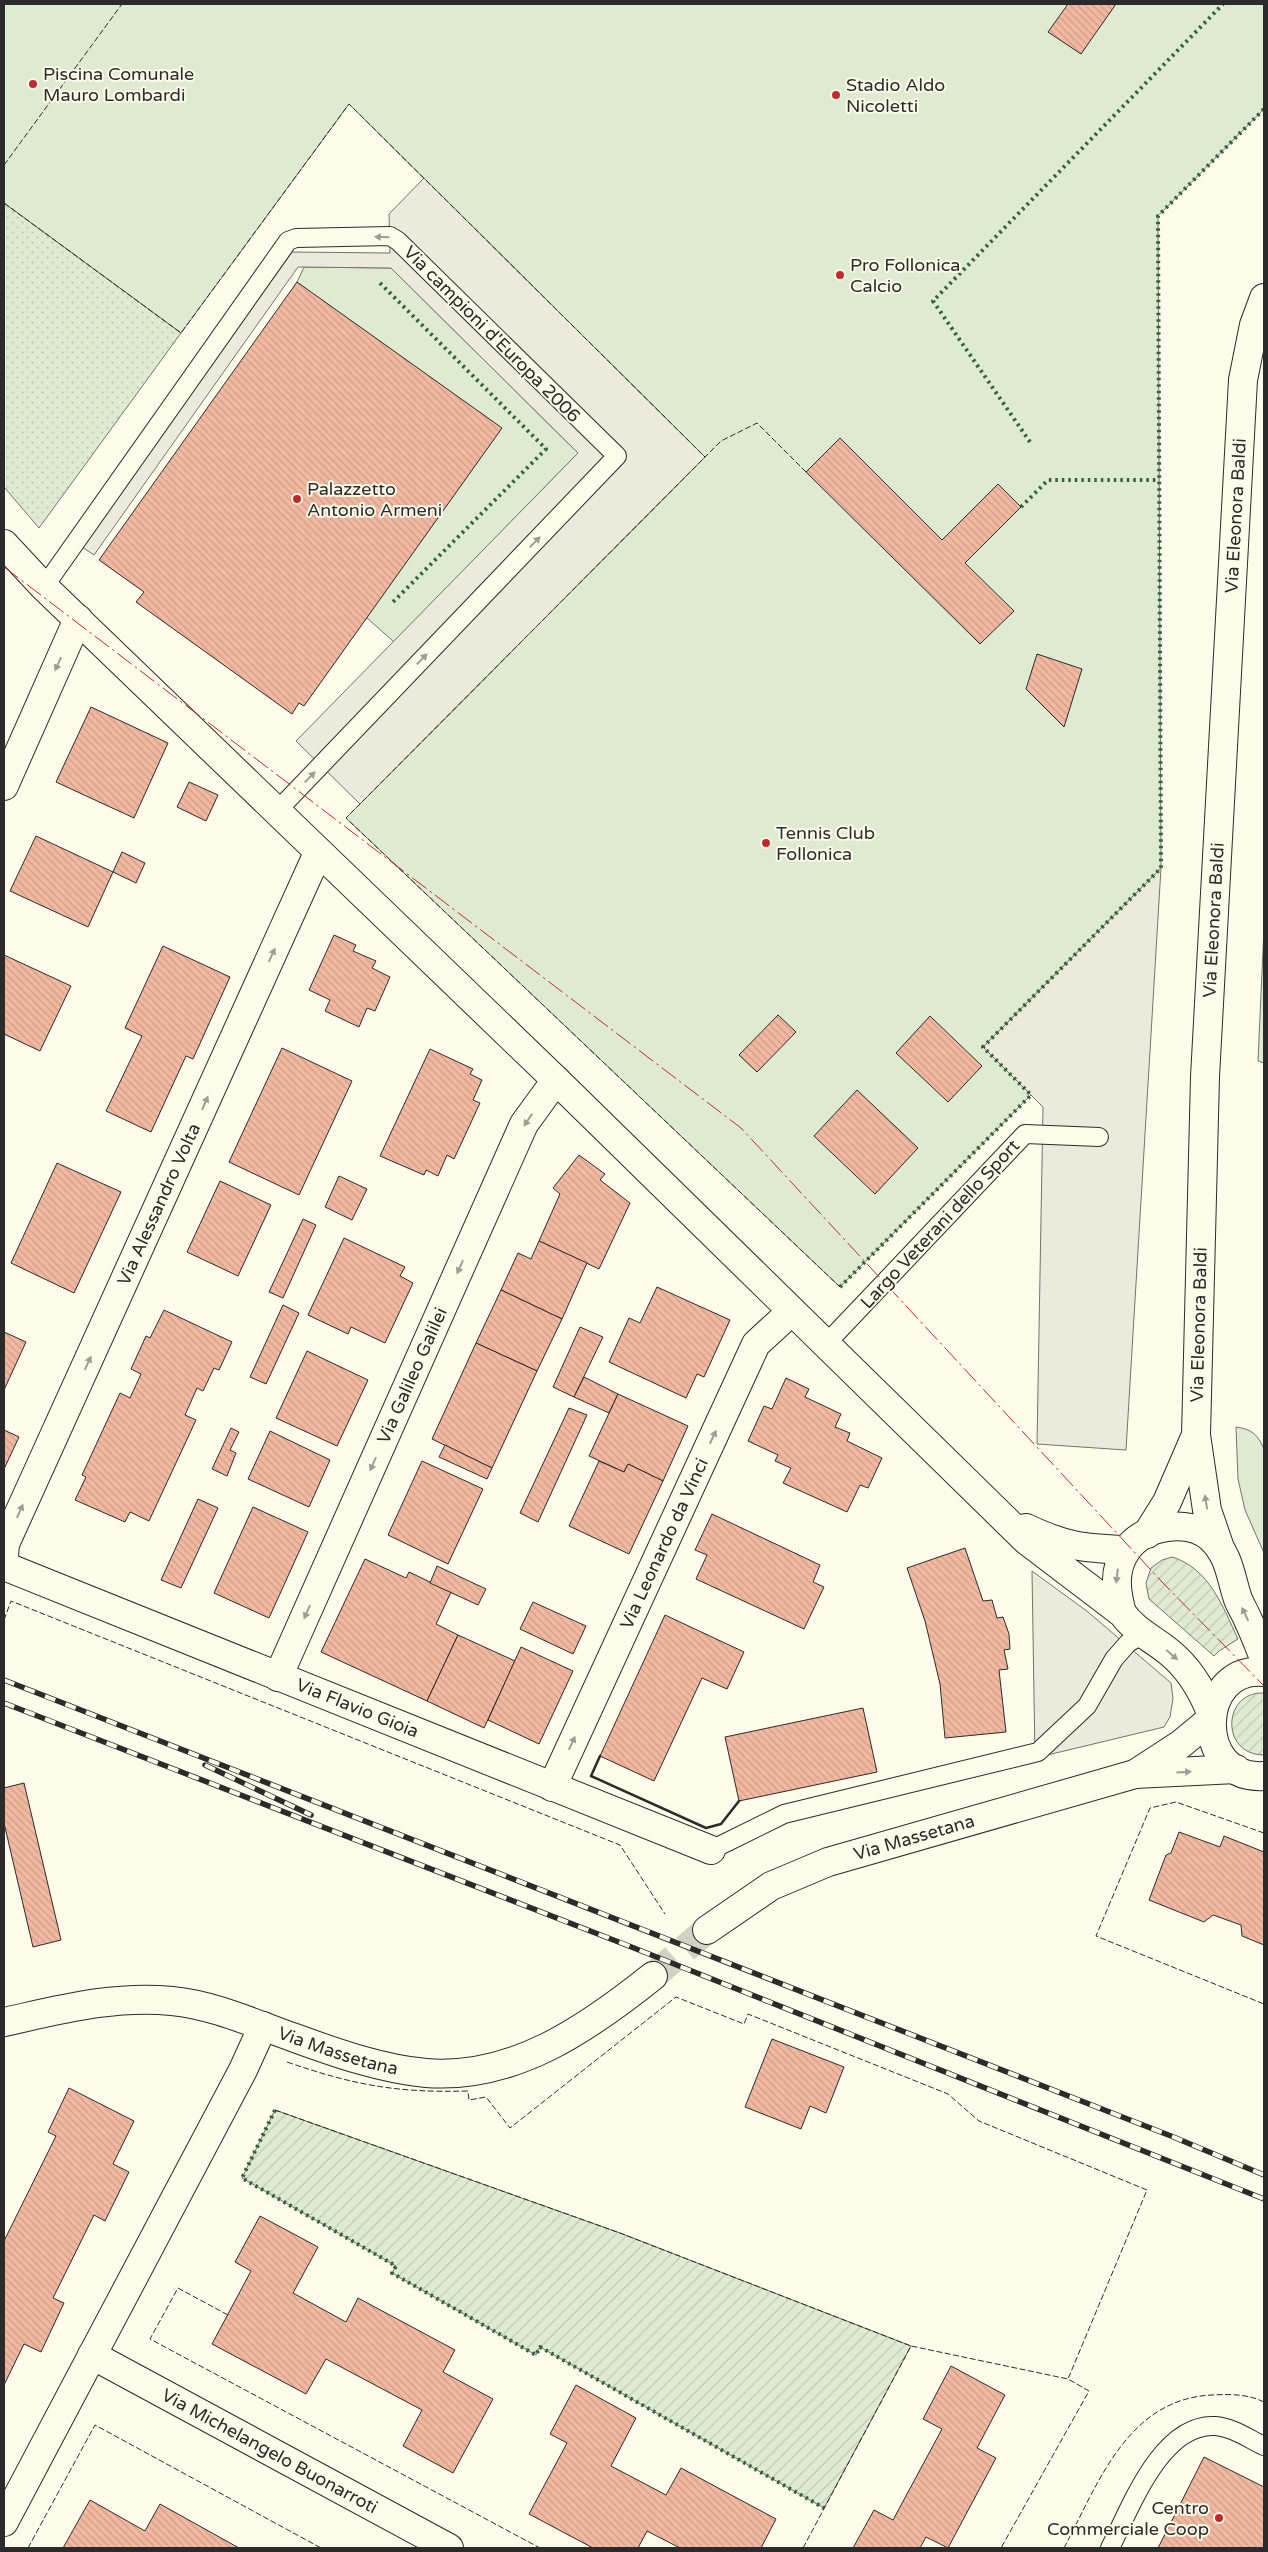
<svg xmlns="http://www.w3.org/2000/svg" width="1268" height="2552" font-family="'Varela Round',sans-serif">
<style>
.grass{fill:#deebd1;stroke:#74746e}
.park{fill:url(#park-dots);stroke:#74746e}
.garden{fill:url(#garden-furrows);stroke:#74746e}
.parking{fill:#eceadb;stroke:#74746e}
.building{fill:url(#building-back-hatch);stroke:#2b2b2b}
.lines{fill:none;stroke-linecap:round;stroke-linejoin:round}
.secondary-tunnel{stroke:#d3d1c4;stroke-width:28;stroke-dasharray:28 14;stroke-linecap:butt}
.service-casing{stroke:#2b2b2b;stroke-width:20}
.minor-casing{stroke:#2b2b2b;stroke-width:30}
.secondary-casing{stroke:#2b2b2b;stroke-width:30}
.service{stroke:#fdfbea;stroke-width:18}
.minor{stroke:#fdfbea;stroke-width:28}
.secondary{stroke:#fdfbea;stroke-width:28}
.rail-casing{stroke:#2b2b2b;stroke-width:5.5}
.rail{stroke:#fdfbea;stroke-width:4;stroke-dasharray:11;stroke-linecap:butt}
.hedge{stroke:#34623c;stroke-width:4;stroke-dasharray:2.5 4;stroke-linecap:butt}
.fence{stroke:#2b2b2b;stroke-width:1;stroke-dasharray:6 2.5;stroke-linecap:butt}
.wall{stroke:#2b2b2b;stroke-width:2.5}
.power{stroke:#c62828;stroke-width:1;stroke-dasharray:18 4 2.5 4;stroke-linecap:butt}
.oneway{fill:#9e9d94}
.poi-dot{fill:#c62828;stroke:#fdfbea;stroke-width:2}
.labels{text-anchor:middle;dominant-baseline:central;stroke-width:4;stroke-linejoin:round;paint-order:stroke}
.poi-label{font-size:18px;fill:#2b2b2b;stroke:#fdfbea;text-anchor:start}
.street-label{font-size:18px;fill:#2b2b2b;stroke:#fdfbea}
</style>
<defs>
<pattern id="park-dots" width="8" height="8" patternUnits="userSpaceOnUse" patternTransform="scale(1.25)"><rect width="8" height="8" fill="#deebd1"/><path d="M2 2h.1M6 6h.1" fill="none" stroke="#bfcab4" stroke-width="1.8" stroke-linecap="round"/></pattern>
<pattern id="garden-furrows" width="10" height="10" patternUnits="userSpaceOnUse" patternTransform="scale(1.25)"><rect width="10" height="10" fill="#deebd1"/><path d="M-1 1l2-2M0 10L10 0M9 11l2-2" fill="none" stroke="#bfcab4"/></pattern>
<pattern id="building-back-hatch" width="6" height="6" patternUnits="userSpaceOnUse" patternTransform="scale(1.25)"><rect width="6" height="6" fill="#f2b8a0"/><path d="M-1 5l2 2M0 0l6 6M5-1l2 2" fill="none" stroke="#d09e8a"/></pattern>
</defs>
<rect width="100%" height="100%" fill="#fdfbea"/>
<!-- grass -->
<g class="grass">
<polygon points="4,4 1264,4 1264,109 1158,216 1161,868 983,1047 1031,1095 840,1287 346,818 705,457 349,104 181,333 4,203"/>
<polygon points="304,267 391,268 578,453 394,642 366,617 297,282"/>
<polygon points="1264,928 1264,1063 1258,1061"/>
<path d="M1236,1427C1252,1429 1258,1435 1264,1449V1553L1245,1510L1238,1479Z"/>
</g>
<!-- park -->
<polygon class="park" points="4,203 181,333 39,528 4,487"/>
<!-- garden -->
<g class="garden">
<path d="M1172,1557C1209,1568 1223,1607 1238,1639L1219,1651L1214,1656L1149,1599L1146,1583L1151,1568L1162,1560Z"/>
<path d="M1264,1693V1755C1220,1755 1222,1691 1264,1693Z"/>
<polygon points="275,2110 620,2233 911,2346 824,2508 540,2347 536,2355 392,2273 396,2266 242,2178"/>
</g>
<!-- parking -->
<g class="parking">
<polygon points="424,178 705,457 360,804 296,741 578,453 391,268 298,267 94,555 82,547 292,252 390,253 389,214"/>
<polygon points="1161,868 1126,1450 1037,1444 1043,1107 983,1047"/>
<polygon points="1032,1571 1088,1612 1171,1683 1173,1698 1170,1717 1164,1727 1035,1758"/>
</g>
<!-- building -->
<g class="building">
<polygon points="1068,4 1116,4 1081,54 1048,32"/>
<polygon points="297,282 502,428 304,706 299,703 292,714 136,602 144,592 99,560"/>
<polygon points="840,438 942,540 998,484 1021,507 965,563 1014,611 980,644 806,472"/>
<polygon points="1037,654 1082,669 1064,727 1026,689"/>
<polygon points="91,707 168,743 134,818 56,782"/>
<polygon points="189,782 218,795 206,821 177,807"/>
<polygon points="36,836 113,872 88,927 10,891"/>
<polygon points="122,852 145,863 136,883 113,872"/>
<polygon points="334,935 356,945 353,951 376,961 372,968 390,977 375,1011 367,1008 359,1027 325,1011 330,1000 309,990"/>
<polygon points="163,946 230,977 193,1059 186,1056 151,1132 106,1111 142,1036 125,1028"/>
<polygon points="4,955 71,986 40,1051 4,1034"/>
<polygon points="778,1015 796,1032 757,1072 739,1055"/>
<polygon points="930,1016 982,1066 948,1102 896,1053"/>
<polygon points="282,1048 352,1081 299,1195 229,1162"/>
<polygon points="430,1049 473,1069 470,1074 482,1080 473,1100 480,1103 454,1159 447,1155 438,1176 426,1170 424,1175 380,1156"/>
<polygon points="857,1090 918,1148 875,1194 814,1136"/>
<polygon points="579,1155 605,1174 600,1180 630,1203 599,1269 539,1241 560,1194 553,1188"/>
<polygon points="57,1163 121,1192 74,1293 11,1263"/>
<polygon points="339,1176 367,1189 352,1220 325,1207"/>
<polygon points="220,1181 271,1205 238,1276 187,1252"/>
<polygon points="303,1219 316,1225 283,1298 269,1292"/>
<polygon points="344,1238 405,1267 400,1276 413,1283 385,1343 351,1327 348,1334 308,1315"/>
<polygon points="539,1241 587,1263 562,1319 501,1290 518,1253 531,1259"/>
<polygon points="657,1287 730,1320 704,1377 697,1374 686,1398 609,1362 629,1318 640,1323"/>
<polygon points="501,1290 562,1319 537,1371 476,1343"/>
<polygon points="283,1305 299,1313 266,1384 250,1377"/>
<polygon points="164,1310 232,1342 219,1370 214,1368 203,1391 197,1388 185,1415 196,1420 149,1521 130,1512 125,1522 75,1500 86,1477 82,1475 120,1393 130,1398 141,1374 131,1369 146,1336 150,1338"/>
<polygon points="580,1327 603,1337 574,1397 553,1387"/>
<polygon points="4,1332 26,1342 4,1390"/>
<polygon points="476,1343 537,1371 492,1468 432,1439"/>
<polygon points="307,1351 368,1380 337,1446 276,1418"/>
<polygon points="584,1377 618,1394 609,1413 574,1397"/>
<polygon points="786,1378 809,1389 805,1397 841,1414 835,1427 850,1433 847,1441 882,1458 868,1488 860,1485 847,1512 783,1483 791,1468 775,1461 778,1455 748,1441 764,1406 772,1409"/>
<polygon points="618,1394 688,1426 663,1481 628,1464 624,1472 589,1456"/>
<polygon points="569,1408 587,1415 538,1522 520,1513"/>
<polygon points="231,1428 239,1432 230,1450 236,1453 227,1476 212,1469"/>
<polygon points="4,1430 19,1437 4,1469"/>
<polygon points="270,1431 330,1460 309,1507 248,1479"/>
<polygon points="445,1445 492,1468 487,1479 439,1457"/>
<polygon points="422,1461 483,1489 448,1564 388,1535"/>
<polygon points="599,1461 624,1472 628,1464 663,1481 629,1554 569,1526"/>
<polygon points="198,1499 218,1508 181,1588 161,1580"/>
<polygon points="253,1507 308,1532 269,1618 214,1593"/>
<polygon points="712,1514 820,1565 813,1582 824,1587 804,1629 696,1579 707,1555 695,1550"/>
<polygon points="965,1548 983,1601 992,1600 997,1618 1003,1617 1009,1634 1010,1649 1004,1650 1008,1669 999,1670 1006,1732 945,1738 940,1684 925,1621 907,1568"/>
<polygon points="365,1559 406,1578 409,1572 451,1592 436,1624 458,1635 427,1701 321,1652"/>
<polygon points="437,1566 486,1589 478,1605 430,1583"/>
<polygon points="533,1602 586,1626 573,1654 520,1629"/>
<polygon points="665,1615 744,1652 727,1689 702,1678 654,1781 600,1756"/>
<polygon points="458,1635 515,1661 484,1728 427,1701"/>
<polygon points="521,1647 573,1671 539,1744 488,1720"/>
<polygon points="863,1708 877,1772 739,1801 725,1737"/>
<polygon points="24,1783 61,1940 33,1947 4,1823 4,1788"/>
<polygon points="1179,1832 1220,1847 1224,1836 1264,1852 1264,1945 1242,1936 1241,1925 1213,1915 1204,1922 1149,1900 1166,1855 1171,1853"/>
<polygon points="772,2039 844,2067 826,2113 810,2106 801,2129 745,2107"/>
<polygon points="69,2088 134,2121 113,2164 129,2172 105,2221 94,2215 53,2298 64,2303 41,2352 24,2344 4,2385 4,2241 56,2136 48,2132"/>
<polygon points="260,2216 318,2247 293,2293 346,2322 358,2298 455,2350 443,2372 493,2399 453,2473 403,2446 422,2410 326,2359 306,2394 212,2344 251,2271 235,2262"/>
<polygon points="951,2366 1005,2395 977,2448 996,2458 948,2548 926,2537 920,2548 853,2548 874,2510 893,2520 942,2429 923,2419"/>
<polygon points="576,2385 636,2418 611,2466 666,2495 681,2468 776,2519 761,2548 680,2548 647,2531 638,2548 593,2548 529,2514 567,2443 550,2434"/>
<polygon points="1204,2457 1264,2487 1264,2548 1158,2548"/>
<polygon points="90,2500 145,2531 160,2504 239,2548 63,2548"/>
</g>
<g class="lines">
<!-- secondary-tunnel -->
<polyline class="secondary-tunnel" points="653,1976 707,1930"/>
<!-- service casing -->
<g class="service-casing">
<g id="service">
<polyline points="44,587 288,241 296,238 390,236 398,241 617,456 276,812"/>
<polyline points="825,1345 1025,1134 1099,1137"/>
<polyline points="711,1850 784,1814 1038,1752 1087,1706 1114,1659 1128,1643 1142,1635"/>
<path d="M1110,2548C1130,2509 1161,2423 1215,2426C1232,2427 1249,2439 1264,2446"/>
</g>
</g>
<!-- minor casing -->
<g class="minor-casing">
<g id="minor">
<path d="M4,544L44,587L556,1080L1026,1540L1122,1613C1135,1631 1152,1638 1169,1652C1189,1668 1202,1690 1211,1713"/>
<polyline points="4,786 78,619"/>
<polyline points="1196,1435 1207,1510 1220,1548"/>
<path d="M1026,1528C1066,1547 1083,1548 1126,1550"/>
<path id="s1" d="M1147,1534L1167,1502L1196,1435L1205,1077L1243,380L1254,325L1264,298"/>
<path id="s2" d="M4,1556L5,1544L318,853"/>
<path id="s3" d="M4,1566L711,1850"/>
<path d="M1122,1613C1116,1592 1113,1570 1126,1551C1143,1525 1188,1518 1211,1538C1229,1555 1230,1574 1237,1596C1239,1604 1245,1612 1248,1620C1254,1632 1259,1646 1264,1658"/>
<path id="s4" d="M278,1677L524,1124L556,1080"/>
<path id="s5" d="M552,1787L756,1344L791,1312"/>
<path id="s6" d="M92,2355L449,2548"/>
<polyline points="4,2522 243,2070 263,2026"/>
</g>
</g>
<!-- secondary casing -->
<g class="secondary-casing">
<g id="secondary">
<path d="M1264,1672C1196,1665 1193,1781 1264,1776"/>
<polyline points="1135,1774 1181,1744 1210,1720"/>
<path id="s7" d="M707,1930L771,1886L828,1862L1135,1774L1236,1769"/>
<path id="s8" d="M4,2022C59,2010 114,1995 172,2001C214,2005 255,2024 295,2038C336,2053 382,2069 426,2073C514,2080 588,2028 653,1976"/>
</g>
</g>
<!-- service -->
<use href="#service" class="service"/>
<!-- minor -->
<use href="#minor" class="minor"/>
<!-- secondary -->
<use href="#secondary" class="secondary"/>
<!-- rail casing -->
<g class="rail-casing">
<g id="rail">
<polyline points="4,1680 1171,2136 1264,2175"/>
<polyline points="4,1703 634,1948 1264,2199"/>
<polyline points="205,1765 311,1815"/>
</g>
</g>
<!-- rail -->
<use href="#rail" class="rail"/>
<!-- hedge -->
<g class="hedge">
<polyline points="380,283 546,449 393,602"/>
<polyline points="1030,442 933,301 1223,4"/>
<polyline points="1021,507 1048,480 1159,480"/>
<polyline points="840,1287 1031,1095 983,1047 1161,868 1158,216 1264,109"/>
<polyline points="275,2110 242,2178 396,2266 392,2273 536,2355 540,2347 824,2508"/>
</g>
<!-- fence -->
<g class="fence">
<polyline points="4,165 122,4"/>
<polyline points="4,203 181,333 349,104 705,457"/>
<polyline points="806,472 757,423 721,441 346,818 840,1287"/>
<polyline points="4,1620 11,1601 620,1845 665,1914"/>
<polyline points="1264,1833 1176,1802 1150,1808 1096,1936 1264,2004"/>
<path d="M287,2062C354,2085 396,2093 468,2091L469,2100L486,2097L510,2128L676,1997L744,2024L748,2014L948,2094L979,2121L1147,2190L1068,2379L1089,2391L1001,2548"/>
<polyline points="275,2110 620,2233 911,2346"/>
<polyline points="228,2315 178,2288 150,2339 540,2548"/>
<polyline points="28,2548 95,2425 321,2548"/>
<polyline points="803,2548 911,2346 1068,2379"/>
<path d="M1064,2548C1098,2484 1127,2399 1212,2395C1230,2394 1248,2394 1264,2402"/>
</g>
<!-- wall -->
<polyline class="wall" points="600,1756 591,1776 706,1828 721,1824 739,1801"/>
<!-- power -->
<polyline class="power" points="4,567 741,1128 1163,1583 1264,1686"/>
</g>
<!-- one-way arrows -->
<defs><path id="oneway-solid" d="M-6-.8H1V-3.2L6.5 0L1 3.2V.8H-6Z" transform="scale(1.25)"/></defs>
<g class="oneway">
<use href="#oneway-solid" transform="translate(382 237) rotate(-179)"/>
<use href="#oneway-solid" transform="translate(535 542) rotate(-46)"/>
<use href="#oneway-solid" transform="translate(422 659) rotate(-46)"/>
<use href="#oneway-solid" transform="translate(58 664) rotate(114)"/>
<use href="#oneway-solid" transform="translate(310 777) rotate(-46)"/>
<use href="#oneway-solid" transform="translate(272 955) rotate(-66)"/>
<use href="#oneway-solid" transform="translate(205 1103) rotate(-66)"/>
<use href="#oneway-solid" transform="translate(528 1120) rotate(124)"/>
<use href="#oneway-solid" transform="translate(460 1267) rotate(114)"/>
<use href="#oneway-solid" transform="translate(88 1363) rotate(-66)"/>
<use href="#oneway-solid" transform="translate(713 1437) rotate(-65)"/>
<use href="#oneway-solid" transform="translate(373 1464) rotate(114)"/>
<use href="#oneway-solid" transform="translate(1206 1502) rotate(-99)"/>
<use href="#oneway-solid" transform="translate(20 1511) rotate(-66)"/>
<use href="#oneway-solid" transform="translate(1117 1576) rotate(97)"/>
<use href="#oneway-solid" transform="translate(307 1612) rotate(114)"/>
<use href="#oneway-solid" transform="translate(1245 1614) rotate(-116)"/>
<use href="#oneway-solid" transform="translate(1172 1655) rotate(41)"/>
<use href="#oneway-solid" transform="translate(572 1743) rotate(-65)"/>
<use href="#oneway-solid" transform="translate(1184 1772) rotate(-3)"/>
</g>
<!-- markers -->
<g class="poi-dot">
<circle cx="33" cy="84" r="5"/>
<circle cx="836" cy="95" r="5"/>
<circle cx="840" cy="275" r="5"/>
<circle cx="297" cy="499" r="5"/>
<circle cx="766" cy="843" r="5"/>
<circle cx="1219" cy="2518" r="5"/>
</g>
<g class="labels">
<!-- poi labels -->
<g class="poi-label">
<text x="43" y="74">Piscina Comunale<tspan x="43" dy="21">Mauro Lombardi</tspan></text>
<text x="846" y="85">Stadio Aldo<tspan x="846" dy="21">Nicoletti</tspan></text>
<text x="850" y="265">Pro Follonica<tspan x="850" dy="21">Calcio</tspan></text>
<text x="307" y="489">Palazzetto<tspan x="307" dy="21">Antonio Armeni</tspan></text>
<text x="776" y="833">Tennis Club<tspan x="776" dy="21">Follonica</tspan></text>
<text x="1209" y="2508" text-anchor="end">Centro<tspan x="1209" dy="21">Commerciale Coop</tspan></text>
</g>
<!-- street labels -->
<g class="street-label">
<text transform="translate(492 334) rotate(45)">Via campioni d'Europa 2006</text>
<text stroke="none"><textPath href="#s1" startOffset="1031">Via Eleonora Baldi</textPath></text>
<text stroke="none"><textPath href="#s1" startOffset="626">Via Eleonora Baldi</textPath></text>
<text stroke="none"><textPath href="#s2" startOffset="385">Via Alessandro Volta</textPath></text>
<text transform="translate(940 1224) rotate(-47)">Largo Veterani dello Sport</text>
<text stroke="none"><textPath href="#s1" startOffset="221">Via Eleonora Baldi</textPath></text>
<text stroke="none"><textPath href="#s4" startOffset="330">Via Galileo Galilei</textPath></text>
<text stroke="none"><textPath href="#s5" startOffset="268">Via Leonardo da Vinci</textPath></text>
<text stroke="none"><textPath href="#s3" startOffset="381">Via Flavio Gioia</textPath></text>
<text stroke="none"><textPath href="#s7" startOffset="229">Via Massetana</textPath></text>
<text stroke="none"><textPath href="#s8" startOffset="344">Via Massetana</textPath></text>
<text stroke="none"><textPath href="#s6" startOffset="202">Via Michelangelo Buonarroti</textPath></text>
</g>
</g>
<!-- border -->
<rect width="1268" height="2552" fill="none" stroke="#2b2b2b" stroke-width="10"/>
</svg>
